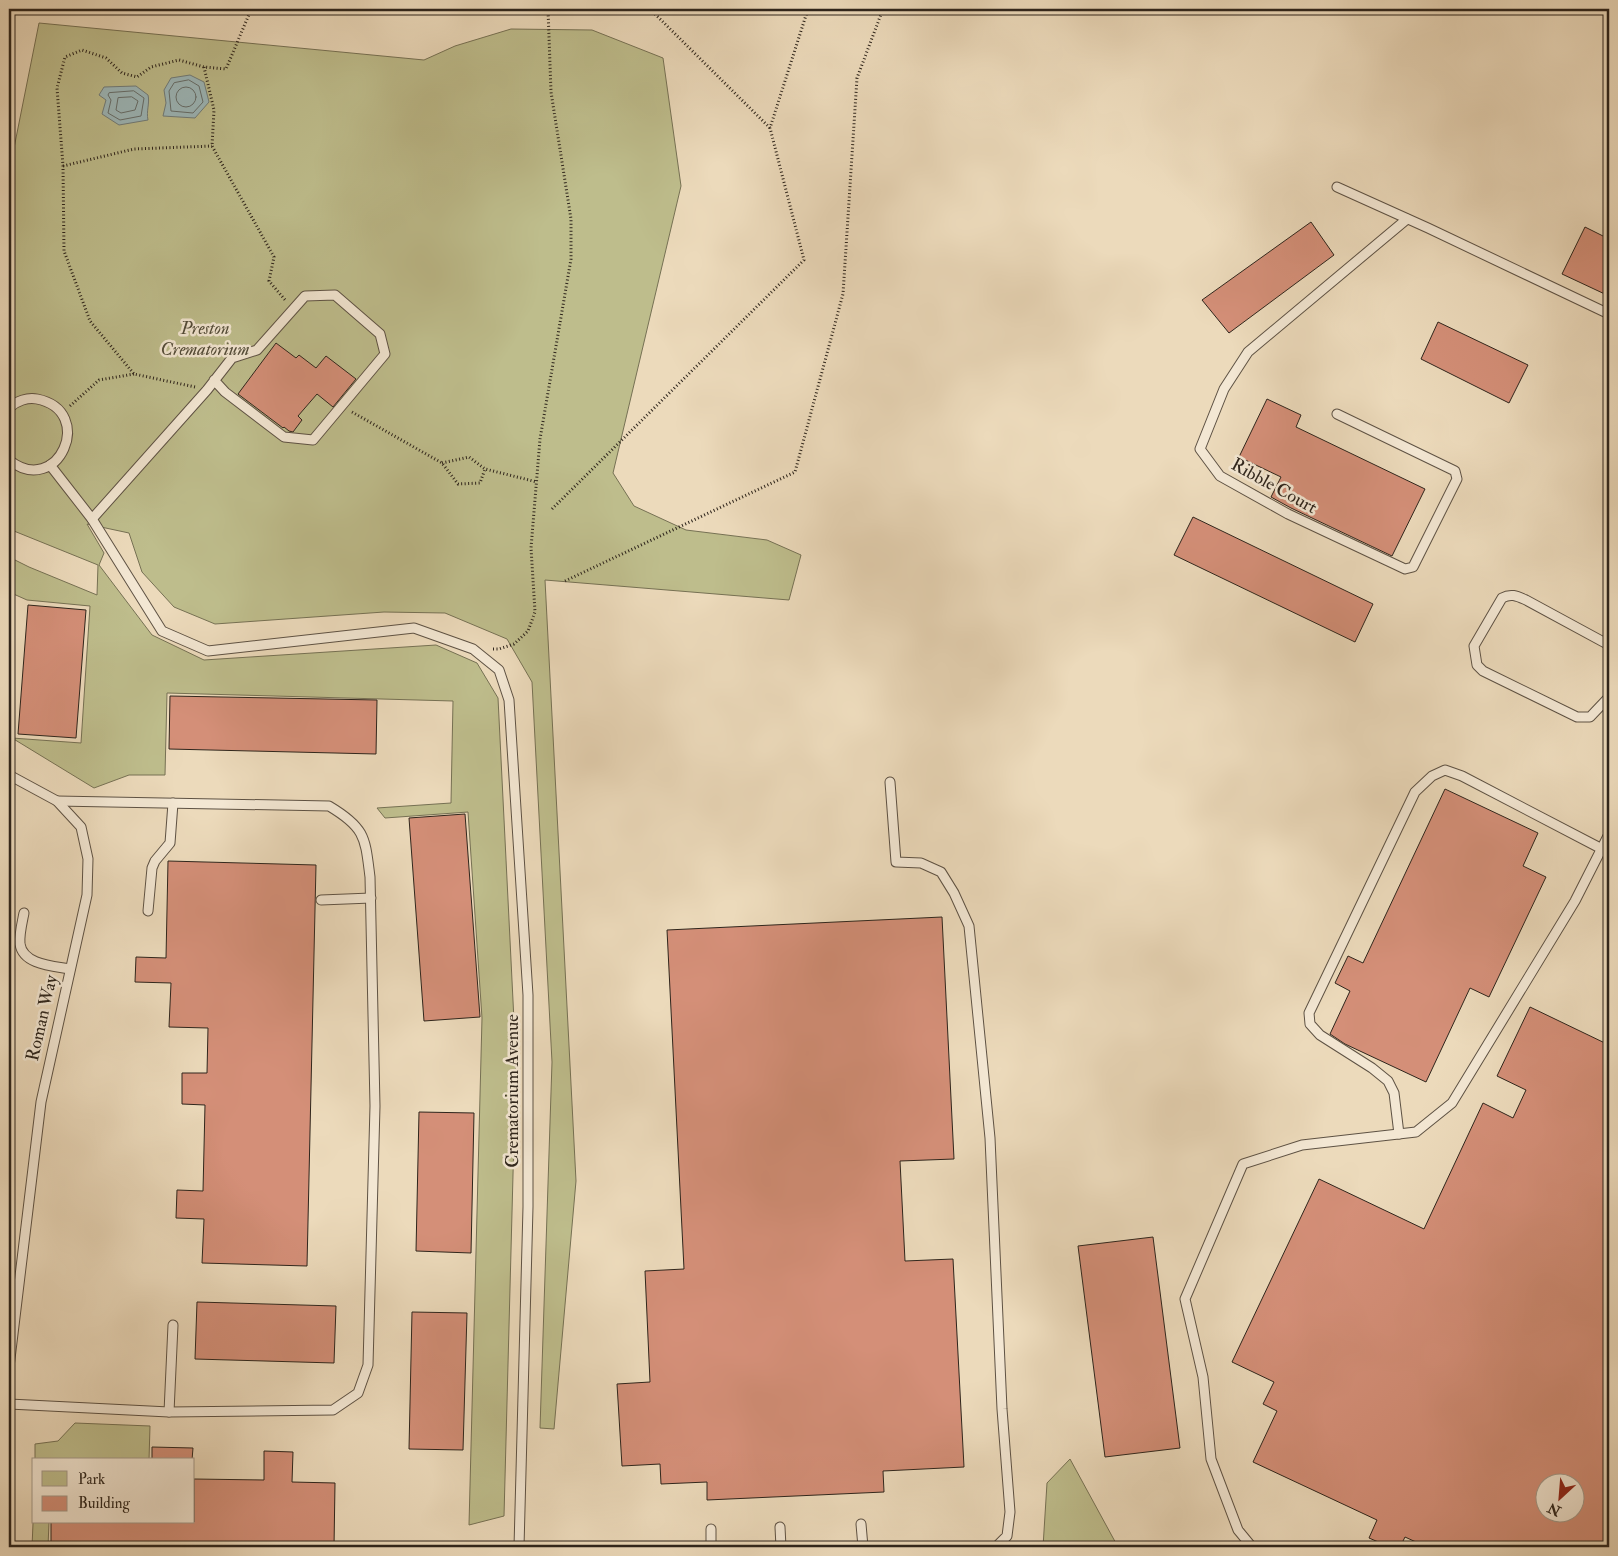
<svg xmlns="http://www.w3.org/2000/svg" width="1618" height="1556" font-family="'IM FELL Double Pica',serif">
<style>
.green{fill:#bebd8c;stroke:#767154}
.water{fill:#9db8ba;stroke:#717d7b}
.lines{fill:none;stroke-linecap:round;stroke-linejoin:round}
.shore{stroke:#666e6b;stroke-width:1}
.building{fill:#d48f78;stroke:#2e251c;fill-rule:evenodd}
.service-casing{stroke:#5e5244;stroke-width:11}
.path{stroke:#2e251c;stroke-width:3;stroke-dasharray:1 2.5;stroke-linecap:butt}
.service{stroke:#f3e7d3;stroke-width:9}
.labels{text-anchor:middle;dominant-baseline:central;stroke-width:5;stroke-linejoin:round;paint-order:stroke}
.park-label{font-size:18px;font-style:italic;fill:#524b38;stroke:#f3e7d3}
.street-label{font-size:18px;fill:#2e251c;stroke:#f3e7d3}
</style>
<rect width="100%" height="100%" fill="#ecdabb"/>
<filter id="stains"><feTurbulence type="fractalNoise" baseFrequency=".004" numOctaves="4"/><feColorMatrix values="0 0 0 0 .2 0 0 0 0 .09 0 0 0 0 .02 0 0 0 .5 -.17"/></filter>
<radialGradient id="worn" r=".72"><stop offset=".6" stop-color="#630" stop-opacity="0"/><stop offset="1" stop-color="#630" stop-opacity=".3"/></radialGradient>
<!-- green -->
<g class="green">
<polygon points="39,23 424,60 455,46 511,29 592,30 663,58 681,186 613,473 634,506 686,530 767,540 801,555 789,600 545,580 576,1181 554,1429 540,1428 552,1062 532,682 507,639 445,613 384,612 215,624 174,607 142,572 129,533 87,524 104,553 99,565 152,635 204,660 436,645 477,663 498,698 516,1061 504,1516 469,1525 482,1018 468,812 385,818 377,808 451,803 453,701 167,693 165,775 129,775 94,788 12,738 81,743 90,606 27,600 9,592 9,557 29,567 97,595 98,565 9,529 9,173"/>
<polygon points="75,1423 150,1426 149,1460 35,1460 35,1444 58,1441"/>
<polygon points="1070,1459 1118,1547 1043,1547 1047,1483"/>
<polygon points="34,1500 34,1522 49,1522 48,1547 32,1547"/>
</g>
<!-- water -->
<g class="water">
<polygon points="190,75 204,82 209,102 195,118 163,116 166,103 164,90 171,78"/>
<path d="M136,86L148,95C150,103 146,111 148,120L119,125L102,114L106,100L99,95L104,87Z"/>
</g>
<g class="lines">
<!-- shore -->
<g class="shore">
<polygon points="189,80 199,86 203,102 193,113 171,111 169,91 174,83"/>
<circle cx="186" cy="97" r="10"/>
<polygon points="134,91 144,98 141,116 120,120 108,113 111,100 108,95 109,93"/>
<polygon points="132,97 138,101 135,110 121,113 116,110 118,98"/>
</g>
</g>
<!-- building -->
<g class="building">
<polygon points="1311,222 1334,255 1229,333 1202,300"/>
<polygon points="1585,227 1609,239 1609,296 1562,274"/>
<polygon points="1438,322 1528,365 1509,403 1421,359"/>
<polygon points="276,343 296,358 299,355 316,368 326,356 356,379 333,407 317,394 298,416 302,420 293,432 289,431 284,427 283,428 238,394"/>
<polygon points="1267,399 1301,415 1296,427 1425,489 1392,556 1291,508 1271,497 1281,477 1239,457"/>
<polygon points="1193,517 1373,604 1355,642 1174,555"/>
<polygon points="28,605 86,610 76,738 18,734"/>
<polygon points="170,696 377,700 376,754 169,749"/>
<polygon points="1445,789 1538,833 1523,866 1546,877 1489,997 1470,988 1426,1082 1345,1044 1330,1034 1350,991 1335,983 1348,956 1363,963"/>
<polygon points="465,814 480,1017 424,1021 409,818"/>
<polygon points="168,861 316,865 307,1266 202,1263 204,1219 176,1218 177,1190 203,1191 205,1105 182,1104 182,1073 207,1073 208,1028 169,1027 171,983 135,982 136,957 166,958"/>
<polygon points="942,917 954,1159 900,1161 905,1261 953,1259 964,1467 883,1471 884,1492 707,1500 707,1482 661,1484 660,1464 622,1466 617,1384 650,1382 645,1271 684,1269 667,930"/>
<path d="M1530,1007L1609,1045V1547H1427L1405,1537L1400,1547H1390L1369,1538L1377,1520L1253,1462L1277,1411L1263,1404L1274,1382L1232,1362L1319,1179L1424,1229L1483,1103L1513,1118L1526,1090L1497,1076ZM1546,1484H1576V1514H1546Z"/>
<polygon points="419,1112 474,1113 471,1253 416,1251"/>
<polygon points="1153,1237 1180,1448 1105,1457 1078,1246"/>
<polygon points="197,1302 336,1306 334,1363 195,1359"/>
<polygon points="412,1312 467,1313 463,1450 409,1449"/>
<polygon points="152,1447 193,1448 192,1460 152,1460"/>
<polygon points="264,1451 293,1452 292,1482 335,1483 334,1547 51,1547 51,1522 194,1522 194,1479 264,1480"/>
</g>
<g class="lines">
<!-- service casing -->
<g class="service-casing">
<g id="service">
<polyline points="1337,187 1428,228 1609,314"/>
<path d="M9,408C16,401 28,397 37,399C97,411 58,499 9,460"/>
<polyline points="1337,414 1455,471 1457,479 1413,567 1405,569 1288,514 1220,476 1200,449 1224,389 1248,352 1407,219"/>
<polyline points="50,465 92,519 162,631 208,651 414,628 473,649 499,670 509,700 528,995 528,1207 519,1547"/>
<polyline points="92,519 207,390 232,358 257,350 305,296 335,295 380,334 385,354 313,440 284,437 225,392 214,380"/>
<path d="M1609,645L1526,600C1517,596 1511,593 1502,598L1474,646L1477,665L1483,671L1577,717H1590L1609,697"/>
<polyline points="9,775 57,801 81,827 88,859 87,895 41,1102 9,1367"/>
<polyline points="890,782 896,862 921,863 941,872 954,893 969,926 990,1138 1002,1409 1010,1512 1007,1536 996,1547"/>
<polyline points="321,900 371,898"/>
<polyline points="148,911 152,868 155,861 170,843 173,803"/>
<path d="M24,913C22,923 19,935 20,944C23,965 54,966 70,969"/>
<polyline points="1399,1134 1394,1093 1388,1081 1372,1068 1320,1035 1310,1024 1309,1013 1415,792 1432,776 1445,770 1462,776 1602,849"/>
<path d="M9,1404L169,1412L333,1410L358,1393L368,1365L375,1106L370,877C365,838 366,828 329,806L57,801"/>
<polyline points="169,1412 173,1325"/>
<polyline points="861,1524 863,1547"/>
<polyline points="780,1527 781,1547"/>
<polyline points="711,1529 711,1547"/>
<polyline points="1252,1547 1238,1530 1211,1459 1203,1377 1185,1299 1243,1164 1302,1145 1416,1132 1452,1103 1575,901 1609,834"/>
</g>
</g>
<!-- path -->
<g class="path">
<polyline points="650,9 770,128"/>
<polyline points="204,67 214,110 212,146 274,257 269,281 286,301"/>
<polyline points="63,166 134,149 212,146"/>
<polyline points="195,387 134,374 90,321 64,251 63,166 57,88 65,57 82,50 106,58 122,73 137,77 151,67 179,60 204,67 226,69 250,12 252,9"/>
<polyline points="70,406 99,380 134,374"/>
<polyline points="352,412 442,463 458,484 480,483 485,469"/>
<polyline points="442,463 469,457 485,469 537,482"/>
<polyline points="552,509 804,260 770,128 808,9"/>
<polyline points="565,581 795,472 843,294 857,78 883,9"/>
<polyline points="493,649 499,649 514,644 528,631 535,612 531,548 540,439 571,259 571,219 551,92 548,9"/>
</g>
<!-- service -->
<use href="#service" class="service"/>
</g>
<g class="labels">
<!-- park labels -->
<g class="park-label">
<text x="205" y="328">Preston<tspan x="205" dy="21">Crematorium</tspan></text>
</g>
<!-- street labels -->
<g class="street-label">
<text transform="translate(1274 486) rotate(29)">Ribble Court</text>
<text transform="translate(42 1018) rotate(-77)">Roman Way</text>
<text transform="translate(512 1091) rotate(-90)">Crematorium Avenue</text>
</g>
</g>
<!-- margin -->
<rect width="1618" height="1556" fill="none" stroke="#ecdabb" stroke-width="30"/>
<rect x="10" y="10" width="1598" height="1536" fill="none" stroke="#2e251c" stroke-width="2.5"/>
<rect x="15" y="15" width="1588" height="1526" fill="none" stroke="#2e251c"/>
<!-- legend -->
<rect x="32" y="1458" width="162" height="65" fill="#f3e7d3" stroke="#a4998a"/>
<rect x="42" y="1471" width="25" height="15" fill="#bebd8c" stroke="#a4998a"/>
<text x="78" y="1484" font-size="15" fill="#2e251c">Park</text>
<rect x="42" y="1496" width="25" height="15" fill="#d48f78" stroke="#a4998a"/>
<text x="78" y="1508" font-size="15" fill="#2e251c">Building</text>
<!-- north arrow -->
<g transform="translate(1560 1498) rotate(206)"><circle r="24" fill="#f3e7d3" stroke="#a4998a"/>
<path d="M0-4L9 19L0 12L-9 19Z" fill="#8f2418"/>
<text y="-8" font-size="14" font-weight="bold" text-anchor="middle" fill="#2e251c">N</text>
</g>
<rect width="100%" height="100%" filter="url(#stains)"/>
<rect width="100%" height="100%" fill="url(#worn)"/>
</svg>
